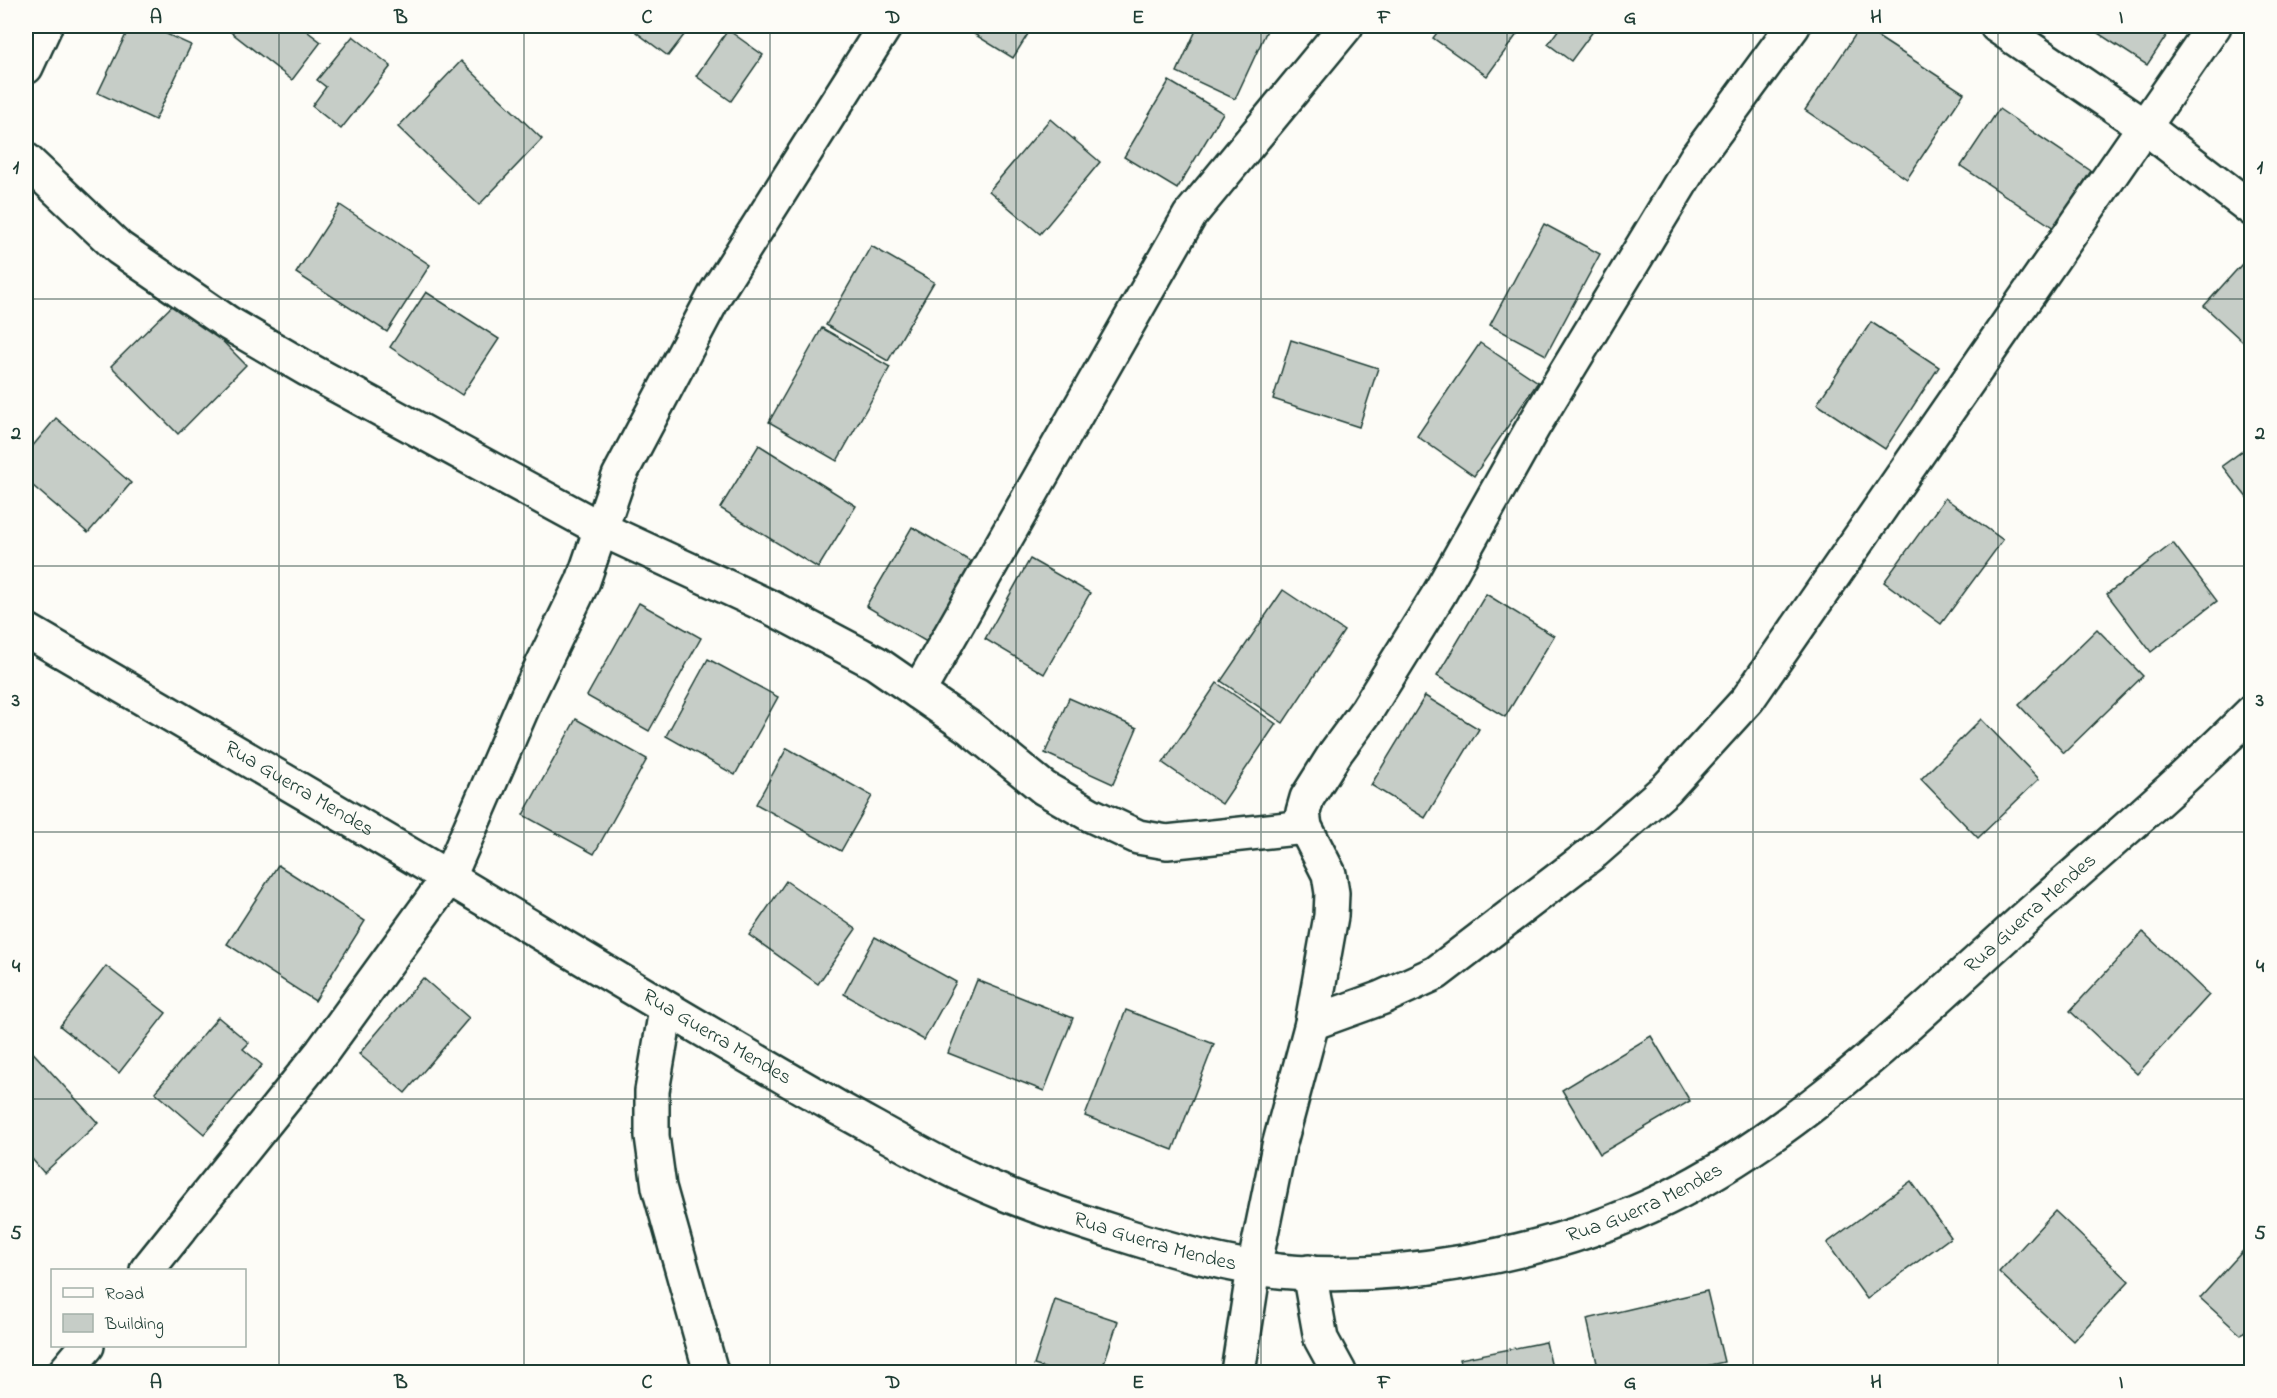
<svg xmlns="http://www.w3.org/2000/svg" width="2277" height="1398" font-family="'Indie Flower',sans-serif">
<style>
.building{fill:#c6cdc7;stroke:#1f3d34;stroke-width:1.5}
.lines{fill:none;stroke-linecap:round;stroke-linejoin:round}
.street-casing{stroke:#1f3d34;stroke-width:38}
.secondary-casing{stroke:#1f3d34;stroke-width:38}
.street{stroke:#fdfcf7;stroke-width:33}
.secondary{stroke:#fdfcf7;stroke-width:33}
.grid{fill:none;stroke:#1f3d34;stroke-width:1.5;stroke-opacity:0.55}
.labels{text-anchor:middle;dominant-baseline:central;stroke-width:6;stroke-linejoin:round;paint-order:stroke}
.street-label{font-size:21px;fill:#1f3d34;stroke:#fdfcf7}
.neatline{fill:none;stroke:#1f3d34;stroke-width:2}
.grid-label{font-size:20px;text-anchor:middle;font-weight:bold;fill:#1f3d34}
</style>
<rect width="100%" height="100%" fill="#fdfcf7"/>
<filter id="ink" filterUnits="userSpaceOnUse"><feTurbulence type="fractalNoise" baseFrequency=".0167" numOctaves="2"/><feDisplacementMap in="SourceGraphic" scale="12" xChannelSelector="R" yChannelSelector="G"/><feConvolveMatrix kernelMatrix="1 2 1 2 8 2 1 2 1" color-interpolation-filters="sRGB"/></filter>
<g filter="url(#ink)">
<!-- building -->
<g class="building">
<polygon points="130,26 149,26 191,45 155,120 98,93"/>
<polygon points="223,26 300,26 321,42 292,80"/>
<polygon points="641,26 691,26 668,56 636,32"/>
<polygon points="961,26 1033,26 1013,58"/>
<polygon points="1198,26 1269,26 1235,99 1177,72"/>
<polygon points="1442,26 1523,26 1487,76 1433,38"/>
<polygon points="1561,26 1588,26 1594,30 1571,61 1548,44"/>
<polygon points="1861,26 1964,93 1907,179 1805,110"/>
<polygon points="2087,26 2173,26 2147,65"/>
<polygon points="728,30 763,55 731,101 696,76"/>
<polygon points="353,36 391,66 341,129 312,106 326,87 317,80"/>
<polygon points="461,61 542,139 479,205 398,127"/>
<polygon points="1169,81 1223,113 1177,189 1124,157"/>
<polygon points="1999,109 2091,171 2054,228 1961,166"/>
<polygon points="1050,119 1100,162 1040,234 989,191"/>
<polygon points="340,205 430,265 387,332 296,273"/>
<polygon points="1544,224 1600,254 1546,355 1490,325"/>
<polygon points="871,246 934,282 888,361 826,325"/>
<polygon points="2252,253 2252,350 2204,306"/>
<polygon points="426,292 499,339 462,395 390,347"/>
<polygon points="180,298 246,365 178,434 111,366"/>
<polygon points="1871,322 1939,367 1885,449 1817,404"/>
<polygon points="822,328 890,367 837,461 769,422"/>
<polygon points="1291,340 1378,368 1359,427 1273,399"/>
<polygon points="1480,343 1538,382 1474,476 1417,436"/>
<polygon points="56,418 131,483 88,533 26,480 26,454"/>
<polygon points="2252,444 2252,504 2222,466"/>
<polygon points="759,445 856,506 818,568 720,508"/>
<polygon points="1945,498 2003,540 1941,624 1884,582"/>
<polygon points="912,527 975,564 930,644 866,606"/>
<polygon points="2173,543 2217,601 2151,652 2107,594"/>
<polygon points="1030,559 1090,593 1044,674 985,639"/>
<polygon points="1283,590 1344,631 1283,723 1221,681"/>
<polygon points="1486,594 1554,636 1505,717 1437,676"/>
<polygon points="639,603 701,638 649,731 587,696"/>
<polygon points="2097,629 2143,676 2064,753 2019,705"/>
<polygon points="708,659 778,697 735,775 666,736"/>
<polygon points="1217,683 1276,724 1222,804 1163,763"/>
<polygon points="1425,696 1479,729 1425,818 1371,785"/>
<polygon points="1069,698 1137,728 1113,784 1045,753"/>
<polygon points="576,719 647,759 594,854 523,815"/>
<polygon points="1981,719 2039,779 1978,838 1921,779"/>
<polygon points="787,748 872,796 841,851 756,804"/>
<polygon points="278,865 365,921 315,1001 227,944"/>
<polygon points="786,881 856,929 818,984 749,935"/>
<polygon points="2143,932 2209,995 2137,1074 2070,1011"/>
<polygon points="875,937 956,982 924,1040 844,994"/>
<polygon points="106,966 166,1013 119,1073 60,1026"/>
<polygon points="423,978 469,1018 405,1093 359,1054"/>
<polygon points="977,980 1073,1018 1044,1091 948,1053"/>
<polygon points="1126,1010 1214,1044 1173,1150 1085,1116"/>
<polygon points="218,1017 249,1043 243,1049 262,1065 204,1134 155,1092"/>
<polygon points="1651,1036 1690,1101 1600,1154 1562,1090"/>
<polygon points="26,1045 98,1123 44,1173 26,1152"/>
<polygon points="1911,1181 1951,1237 1867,1299 1827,1243"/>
<polygon points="2055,1211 2129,1281 2073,1341 1999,1272"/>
<polygon points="2252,1241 2252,1323 2241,1335 2200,1298"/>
<polygon points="1707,1291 1724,1362 1678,1372 1599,1372 1587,1319"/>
<polygon points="1055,1300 1118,1321 1101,1372 1057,1372 1034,1365"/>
<polygon points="1546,1342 1553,1372 1463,1372 1460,1359"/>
</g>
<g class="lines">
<!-- street casing -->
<g class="street-casing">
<g id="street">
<polyline points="1997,26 2145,127 2252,209"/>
<polyline points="26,67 45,26"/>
<polyline points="26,160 119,248 228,323 307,369 601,529 772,608 876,663 970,728 1044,788 1091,815 1138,837 1167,842 1305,827"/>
<polyline points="918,692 1190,215 1346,26"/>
<polyline points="666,1010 652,1091 652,1136 659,1187 711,1372"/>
<polyline points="1312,1023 1381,998 1436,973 1594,852 1667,788 1748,699 2214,26"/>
<polyline points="147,1270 322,1052 449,877 527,697 583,581 619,476 716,293 885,26"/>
<polyline points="1309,1272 1321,1339 1339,1372"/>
<polyline points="65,1372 87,1346"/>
<polyline points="1238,1372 1254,1268 1279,1146 1312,1023 1331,916 1332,893 1329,874 1305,827 1303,812 1307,798 1336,752 1367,710 1439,594 1533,427 1696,158 1793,26"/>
</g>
</g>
<!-- secondary casing -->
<g class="secondary-casing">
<g id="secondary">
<path id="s1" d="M26,630C197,730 369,829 539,932C639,992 739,1052 840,1109C893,1138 946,1170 1001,1192C1041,1209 1083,1222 1124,1235C1165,1248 1206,1260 1249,1267C1378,1288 1548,1256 1665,1199C1795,1136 1906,1026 2012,930C2092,858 2176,788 2252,712"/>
</g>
</g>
<!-- street -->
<use href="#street" class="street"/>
<!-- secondary -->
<use href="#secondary" class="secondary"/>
</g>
</g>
<!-- grid -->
<path class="grid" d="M279,26V1372M524,26V1372M770,26V1372M1016,26V1372M1261,26V1372M1507,26V1372M1753,26V1372M1998,26V1372M26,299H2252M26,566H2252M26,832H2252M26,1099H2252"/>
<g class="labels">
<!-- street labels -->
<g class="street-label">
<text stroke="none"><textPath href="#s1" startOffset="316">Rua Guerra Mendes</textPath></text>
<text stroke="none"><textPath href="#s1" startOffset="2278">Rua Guerra Mendes</textPath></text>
<text stroke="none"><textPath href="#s1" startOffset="802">Rua Guerra Mendes</textPath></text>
<text stroke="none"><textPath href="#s1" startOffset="1792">Rua Guerra Mendes</textPath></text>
<text stroke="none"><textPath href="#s1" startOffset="1288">Rua Guerra Mendes</textPath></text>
</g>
</g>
<!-- margin -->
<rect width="2277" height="1398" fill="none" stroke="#fdfcf7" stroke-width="66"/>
<!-- legend -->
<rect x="51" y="1269" width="195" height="78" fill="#fdfcf7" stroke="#a4b0a9" stroke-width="1.5"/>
<rect x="63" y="1288" width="30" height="9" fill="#fdfcf7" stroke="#a4b0a9" stroke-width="1.5"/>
<text x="105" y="1299" font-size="18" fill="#1f3d34">Road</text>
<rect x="63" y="1314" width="30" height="18" fill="#c6cdc7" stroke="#a4b0a9" stroke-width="1.5"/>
<text x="105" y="1329" font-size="18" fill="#1f3d34">Building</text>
<rect x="33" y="33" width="2211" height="1332" class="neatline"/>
<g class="grid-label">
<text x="156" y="23">A</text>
<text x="401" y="23">B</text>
<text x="647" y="23">C</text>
<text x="893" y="23">D</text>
<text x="1138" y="23">E</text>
<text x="1384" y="23">F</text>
<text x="1630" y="23">G</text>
<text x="1876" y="23">H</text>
<text x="2121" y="23">I</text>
<text x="16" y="173">1</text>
<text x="2260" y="173">1</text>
<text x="16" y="439">2</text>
<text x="2260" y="439">2</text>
<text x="16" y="706">3</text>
<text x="2260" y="706">3</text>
<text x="16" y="972">4</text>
<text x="2260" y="972">4</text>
<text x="16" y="1239">5</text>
<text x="2260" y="1239">5</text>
<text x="156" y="1388">A</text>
<text x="401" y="1388">B</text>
<text x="647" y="1388">C</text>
<text x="893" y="1388">D</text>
<text x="1138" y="1388">E</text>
<text x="1384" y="1388">F</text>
<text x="1630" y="1388">G</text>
<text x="1876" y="1388">H</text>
<text x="2121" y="1388">I</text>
</g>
</svg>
